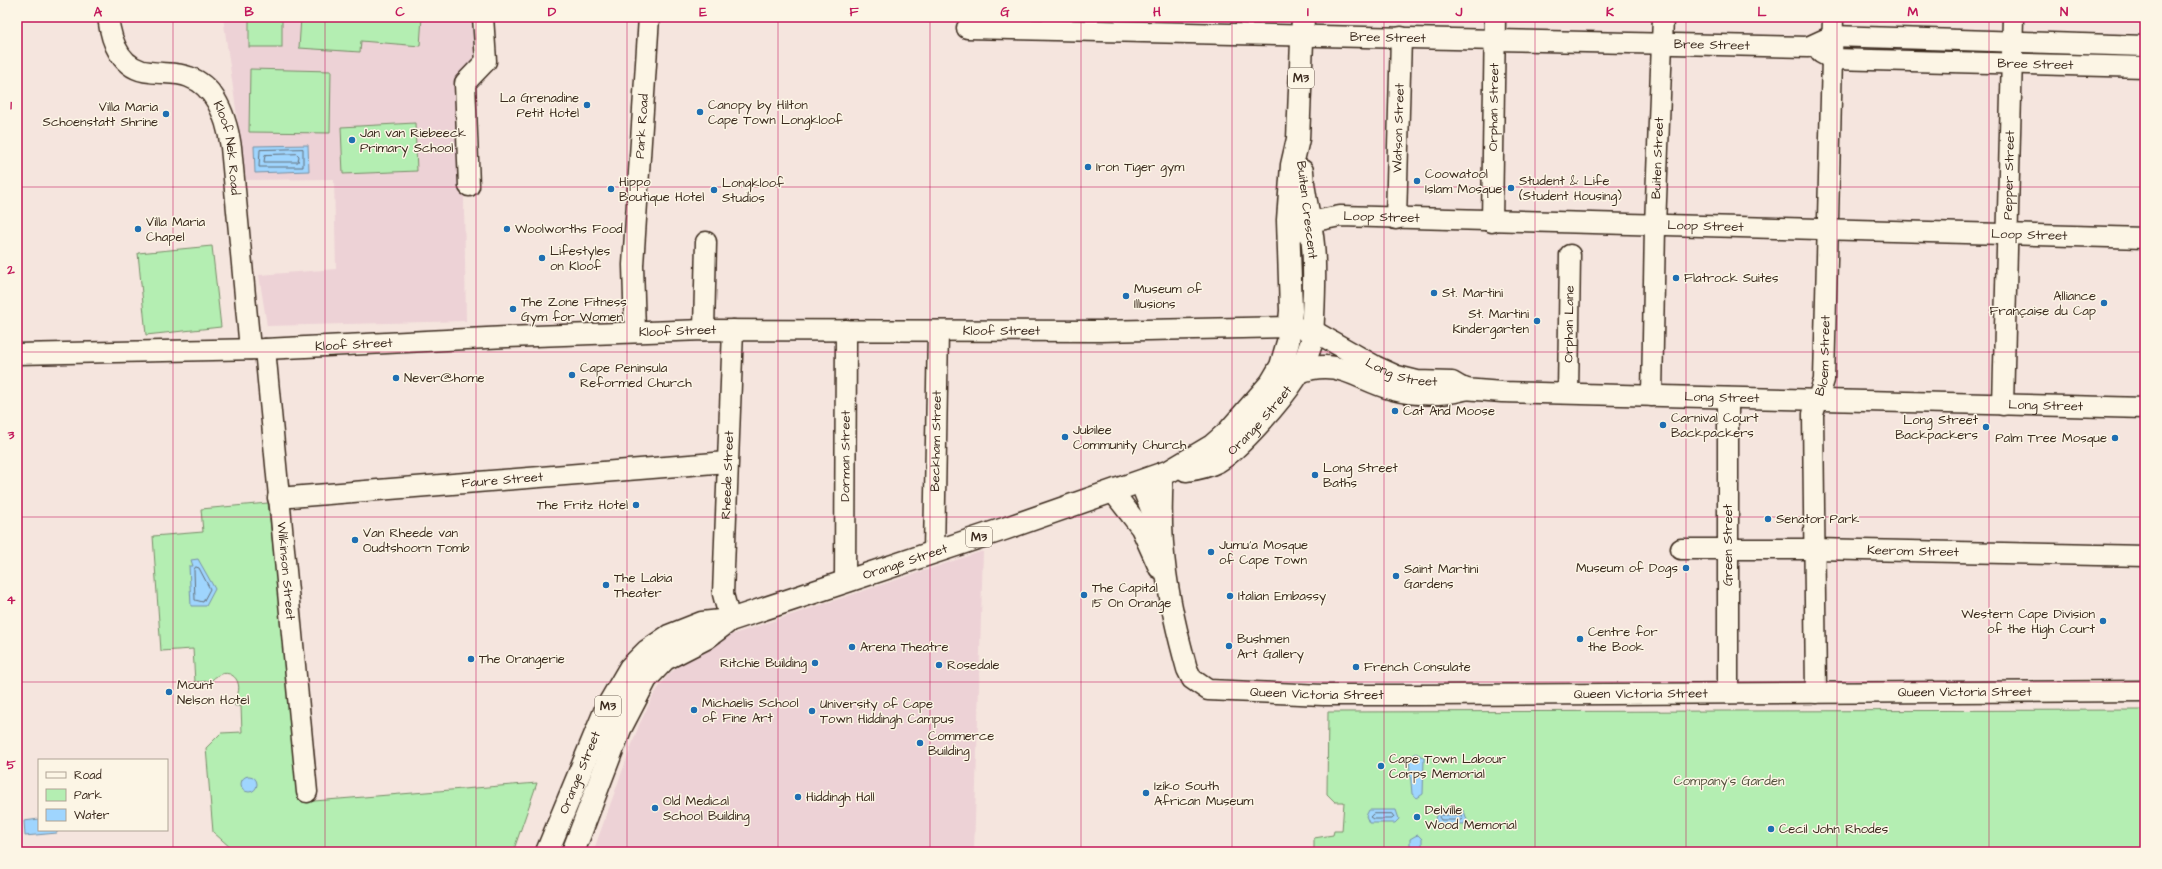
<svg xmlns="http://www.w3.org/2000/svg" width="2162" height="869" font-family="'Architects Daughter',sans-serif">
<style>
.built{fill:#edd2d6}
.green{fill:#b4eeb2;stroke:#788c68}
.water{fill:#9fd5fe;stroke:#7791a4}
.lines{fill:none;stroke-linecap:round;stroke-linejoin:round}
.shore{stroke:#636e78;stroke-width:1}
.minor-casing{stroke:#3b2a1e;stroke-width:23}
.major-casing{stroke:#3b2a1e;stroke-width:25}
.minor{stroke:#fcf5e5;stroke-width:20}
.major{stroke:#fcf5e5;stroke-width:22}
.grid{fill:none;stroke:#c2185b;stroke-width:1;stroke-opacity:0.55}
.poi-dot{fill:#1f6fb2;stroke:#fcf5e5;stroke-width:1.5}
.labels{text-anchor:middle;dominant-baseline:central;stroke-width:3;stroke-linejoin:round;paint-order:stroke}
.shield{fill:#fcf5e5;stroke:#75675a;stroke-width:1}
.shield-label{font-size:12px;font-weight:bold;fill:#3b2a1e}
.street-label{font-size:13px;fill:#3b2a1e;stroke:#fcf5e5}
.poi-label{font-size:13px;fill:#3b2a1e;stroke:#fcf5e5;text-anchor:start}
.park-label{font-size:13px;fill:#53513c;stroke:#fcf5e5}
.neatline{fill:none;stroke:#c2185b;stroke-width:1.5}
.grid-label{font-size:13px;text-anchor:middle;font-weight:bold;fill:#c2185b}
</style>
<rect width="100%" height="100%" fill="#f5e5de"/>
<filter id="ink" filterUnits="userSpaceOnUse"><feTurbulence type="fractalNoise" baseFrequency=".025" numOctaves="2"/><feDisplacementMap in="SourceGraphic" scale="8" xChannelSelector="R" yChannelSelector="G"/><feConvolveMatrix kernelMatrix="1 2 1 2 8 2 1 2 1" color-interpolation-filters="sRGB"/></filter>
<g filter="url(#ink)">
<!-- built -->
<g class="built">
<polygon points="223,17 475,17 476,51 462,79 466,321 267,326 259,275 336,269 334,179 246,180"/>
<polygon points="983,551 974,852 593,852 639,725 653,696 667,676 691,655 731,635"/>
</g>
<!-- green -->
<g class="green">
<rect x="249" y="17" width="33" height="30"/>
<polygon points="301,17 422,17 420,46 361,41 360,52 299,48"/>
<polygon points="250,69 331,71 330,133 249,132"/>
<polygon points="415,123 417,171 343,174 341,127"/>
<polygon points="212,246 221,327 146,335 138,253"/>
<path d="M268,503L302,802L537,783L513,852H250L249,849L231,848L213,832L206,748L221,733L242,732L241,706H235L234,701C248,682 228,662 211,681L195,682L193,649L161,651L153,536L203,532L201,509Z"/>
<polygon points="2145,710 2145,852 1314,852 1314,838 1333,835 1334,831 1342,831 1344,802 1335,802 1327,794 1328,712"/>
</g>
<!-- water -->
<g class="water">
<polygon points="308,145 309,171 255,173 254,146"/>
<polygon points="198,559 215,589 206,606 191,606 189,566 193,566 191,560"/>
<polygon points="1416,753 1424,758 1423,794 1417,798 1412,794 1409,759"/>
<circle cx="249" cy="784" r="8"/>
<polygon points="1369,810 1396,810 1399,819 1395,823 1369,823 1366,816"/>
<polygon points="1438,811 1464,811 1467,820 1464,824 1438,824 1435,819"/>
<polygon points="39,819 39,830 57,830 57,833 25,836 24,821"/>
<polygon points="1415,836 1418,835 1422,839 1422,852 1410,852 1410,839"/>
</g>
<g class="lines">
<!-- shore -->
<g class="shore">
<polygon points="303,149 303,167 259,167 260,150"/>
<polygon points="297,154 299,156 298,162 264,162 265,155"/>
<polygon points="196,567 199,568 210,589 203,602 195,600 194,570"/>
<polygon points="1392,814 1394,817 1392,819 1373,819 1370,817 1373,814"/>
<polygon points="1441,815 1461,815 1463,818 1461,820 1441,820 1439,817"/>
</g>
<!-- minor casing -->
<g class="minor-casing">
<g id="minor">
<path id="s1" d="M108,17C111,42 121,70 150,72C163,74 177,72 189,77C217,87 227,121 231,147L250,349"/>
<path id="s2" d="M967,28L1808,47L1832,36L2145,46"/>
<path id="s3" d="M1821,53L1832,59L2145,67"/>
<polyline points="469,186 465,83 486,61 483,17"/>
<path id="s4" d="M1396,219L1401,37"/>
<path id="s5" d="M1492,222L1495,17"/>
<path id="s6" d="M1297,231L1310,222L1340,216L2145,238"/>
<polyline points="704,330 706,242"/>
<path id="s7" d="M635,332L633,265L649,17"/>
<path id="s8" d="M265,349L307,792"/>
<path id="s9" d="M17,354L265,349L507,337L704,330L1100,331L1290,327L1312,330L1375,366L1397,376L1417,381L1452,382L1464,389L1502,392L2145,408"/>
<path id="s10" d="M1568,393L1570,255"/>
<path id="s11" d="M1652,396L1655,226L1663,17"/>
<polyline points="1728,398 1728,693"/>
<path id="s12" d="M2003,405L2013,17"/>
<path id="s13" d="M1163,474C1158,545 1168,601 1187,669L1192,679L1208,690L1323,695H1418L2145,691"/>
<polyline points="1140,482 1157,524"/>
<polyline points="1113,492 1141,528 1159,568"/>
<path id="s14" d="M278,498L727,462"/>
<path id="s15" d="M1681,549H1814L2145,556"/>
<path id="s16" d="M934,552L938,331"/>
<path id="s17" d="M845,581L846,330"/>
<path id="s18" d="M730,620L723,594L733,330"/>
<path id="s19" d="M1816,693L1813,414L1824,380L1833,17"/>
</g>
</g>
<!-- major casing -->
<g class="major-casing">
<g id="major">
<path d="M1299,372C1338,357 1357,379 1393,389C1415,395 1442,395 1464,389"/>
<path id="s20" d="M1186,470C1196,469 1208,466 1218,461C1240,448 1281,400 1296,377C1304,366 1308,353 1312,341C1313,309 1316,276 1313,245C1311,220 1303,196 1302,171"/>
<path id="s21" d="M547,852L606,709L630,668L647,651L669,636L702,623L730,620L1004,529L1170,471L1212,446L1229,431L1271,383L1281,366L1288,342L1291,311L1288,220L1292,165L1298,139L1303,17"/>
<polyline points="573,852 620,729 646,679 665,659 706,638 726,623"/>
</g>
</g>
<!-- minor -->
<use href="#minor" class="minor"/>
<!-- major -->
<use href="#major" class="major"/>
</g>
</g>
<!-- grid -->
<path class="grid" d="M173,17V852M325,17V852M476,17V852M627,17V852M778,17V852M930,17V852M1081,17V852M1232,17V852M1384,17V852M1535,17V852M1686,17V852M1837,17V852M1989,17V852M17,187H2145M17,352H2145M17,517H2145M17,682H2145"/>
<!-- markers -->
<g class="poi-dot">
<circle cx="587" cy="105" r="4"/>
<circle cx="700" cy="112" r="4"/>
<circle cx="166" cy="114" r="4"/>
<circle cx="352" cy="140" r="4"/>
<circle cx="1088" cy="167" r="4"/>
<circle cx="1417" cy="181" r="4"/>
<circle cx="1511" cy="188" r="4"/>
<circle cx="611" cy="189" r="4"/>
<circle cx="714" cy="190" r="4"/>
<circle cx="138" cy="229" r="4"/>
<circle cx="507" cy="229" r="4"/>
<circle cx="542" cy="258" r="4"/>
<circle cx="1676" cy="278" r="4"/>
<circle cx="1434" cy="293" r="4"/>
<circle cx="1126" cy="296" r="4"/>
<circle cx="2104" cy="303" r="4"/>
<circle cx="513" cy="309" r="4"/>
<circle cx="1537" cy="321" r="4"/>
<circle cx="572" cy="375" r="4"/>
<circle cx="396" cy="378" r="4"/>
<circle cx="1395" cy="411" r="4"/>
<circle cx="1663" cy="425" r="4"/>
<circle cx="1986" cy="427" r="4"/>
<circle cx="1065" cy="437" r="4"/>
<circle cx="2115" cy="438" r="4"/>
<circle cx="1315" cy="475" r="4"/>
<circle cx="636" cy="505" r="4"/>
<circle cx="1768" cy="519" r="4"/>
<circle cx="355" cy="540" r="4"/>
<circle cx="1211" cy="552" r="4"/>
<circle cx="1686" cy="568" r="4"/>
<circle cx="1396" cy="576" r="4"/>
<circle cx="606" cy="585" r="4"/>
<circle cx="1084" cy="595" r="4"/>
<circle cx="1230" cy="596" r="4"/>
<circle cx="2103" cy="621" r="4"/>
<circle cx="1580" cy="639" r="4"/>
<circle cx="1229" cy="646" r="4"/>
<circle cx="852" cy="647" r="4"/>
<circle cx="471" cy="659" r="4"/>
<circle cx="815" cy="663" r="4"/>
<circle cx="939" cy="665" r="4"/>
<circle cx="1356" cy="667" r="4"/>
<circle cx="169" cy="692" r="4"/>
<circle cx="694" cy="710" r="4"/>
<circle cx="812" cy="711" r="4"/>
<circle cx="920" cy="743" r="4"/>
<circle cx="1381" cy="766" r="4"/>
<circle cx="1146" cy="793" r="4"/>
<circle cx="798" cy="797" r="4"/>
<circle cx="655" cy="808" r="4"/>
<circle cx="1417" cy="817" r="4"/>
<circle cx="1771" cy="829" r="4"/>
</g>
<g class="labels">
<!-- shield labels -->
<g class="shield">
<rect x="1288" y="68" width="26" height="20" rx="3"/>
<rect x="966" y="527" width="26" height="20" rx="3"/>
<rect x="595" y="696" width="26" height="20" rx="3"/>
</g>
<g class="shield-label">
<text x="1301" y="78">M3</text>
<text x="979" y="537">M3</text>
<text x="608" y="706">M3</text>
</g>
<!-- street labels -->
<g class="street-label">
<text stroke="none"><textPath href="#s2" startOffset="421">Bree Street</textPath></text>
<text stroke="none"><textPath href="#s2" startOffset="745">Bree Street</textPath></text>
<text stroke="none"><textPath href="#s3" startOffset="216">Bree Street</textPath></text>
<text stroke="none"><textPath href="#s5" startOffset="115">Orphan Street</textPath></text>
<text stroke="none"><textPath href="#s7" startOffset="206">Park Road</textPath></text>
<text stroke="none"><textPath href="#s4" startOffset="91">Watson Street</textPath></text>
<text stroke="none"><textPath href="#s1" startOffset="201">Kloof Nek Road</textPath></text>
<text stroke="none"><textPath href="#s11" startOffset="238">Buiten Street</textPath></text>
<text stroke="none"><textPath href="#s12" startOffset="230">Pepper Street</textPath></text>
<text transform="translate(1307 210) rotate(83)">Buiten Crescent</text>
<text stroke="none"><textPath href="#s6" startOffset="88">Loop Street</textPath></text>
<text stroke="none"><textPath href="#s6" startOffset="412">Loop Street</textPath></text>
<text stroke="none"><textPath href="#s6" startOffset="736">Loop Street</textPath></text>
<text stroke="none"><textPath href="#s10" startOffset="69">Orphan Lane</textPath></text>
<text stroke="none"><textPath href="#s9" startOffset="661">Kloof Street</textPath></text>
<text stroke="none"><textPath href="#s9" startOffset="985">Kloof Street</textPath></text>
<text stroke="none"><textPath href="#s9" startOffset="337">Kloof Street</textPath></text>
<text stroke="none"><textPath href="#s19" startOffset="339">Bloem Street</textPath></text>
<text stroke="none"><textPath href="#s9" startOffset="1396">Long Street</textPath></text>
<text stroke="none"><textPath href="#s9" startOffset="1720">Long Street</textPath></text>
<text stroke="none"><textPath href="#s9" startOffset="2044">Long Street</textPath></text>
<text stroke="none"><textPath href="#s20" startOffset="92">Orange Street</textPath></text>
<text stroke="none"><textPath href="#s16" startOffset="111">Beckham Street</textPath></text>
<text stroke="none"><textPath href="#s17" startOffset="125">Dorman Street</textPath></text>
<text stroke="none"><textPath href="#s18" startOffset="146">Rheede Street</textPath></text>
<text stroke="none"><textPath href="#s14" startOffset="225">Faure Street</textPath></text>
<text transform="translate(1728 545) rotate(-90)">Green Street</text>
<text stroke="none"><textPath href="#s15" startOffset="232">Keerom Street</textPath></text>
<text stroke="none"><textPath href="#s21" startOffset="501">Orange Street</textPath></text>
<text stroke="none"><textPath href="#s8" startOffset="223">Wilkinson Street</textPath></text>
<text stroke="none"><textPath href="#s13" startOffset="985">Queen Victoria Street</textPath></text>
<text stroke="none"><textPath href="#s13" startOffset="337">Queen Victoria Street</textPath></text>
<text stroke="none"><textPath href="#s13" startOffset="661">Queen Victoria Street</textPath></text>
<text stroke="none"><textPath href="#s21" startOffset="86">Orange Street</textPath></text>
</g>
<!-- poi labels -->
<g class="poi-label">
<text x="579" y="98" text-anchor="end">La Grenadine<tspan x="579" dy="15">Petit Hotel</tspan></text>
<text x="708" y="105">Canopy by Hilton<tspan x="708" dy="15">Cape Town Longkloof</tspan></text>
<text x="158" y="107" text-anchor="end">Villa Maria<tspan x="158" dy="15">Schoenstatt Shrine</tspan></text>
<text x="360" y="133">Jan van Riebeeck<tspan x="360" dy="15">Primary School</tspan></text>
<text x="1096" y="167">Iron Tiger gym</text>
<text x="1425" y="174">Coowatool<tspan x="1425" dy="15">Islam Mosque</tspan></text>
<text x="1519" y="181">Student &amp; Life<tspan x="1519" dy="15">(Student Housing)</tspan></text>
<text x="619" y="182">Hippo<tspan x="619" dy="15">Boutique Hotel</tspan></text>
<text x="722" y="183">Longkloof<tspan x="722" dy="15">Studios</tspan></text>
<text x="146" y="222">Villa Maria<tspan x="146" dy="15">Chapel</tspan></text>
<text x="515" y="229">Woolworths Food</text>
<text x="550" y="251">Lifestyles<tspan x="550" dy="15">on Kloof</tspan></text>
<text x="1684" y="278">Flatrock Suites</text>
<text x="1134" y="289">Museum of<tspan x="1134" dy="15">Illusions</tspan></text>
<text x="1442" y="293">St. Martini</text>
<text x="2096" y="296" text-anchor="end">Alliance<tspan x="2096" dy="15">Française du Cap</tspan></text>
<text x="521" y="302">The Zone Fitness<tspan x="521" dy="15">Gym for Women</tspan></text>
<text x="1529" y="314" text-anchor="end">St. Martini<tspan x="1529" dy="15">Kindergarten</tspan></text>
<text x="580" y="368">Cape Peninsula<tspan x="580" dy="15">Reformed Church</tspan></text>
<text x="404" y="378">Never@home</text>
<text x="1403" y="411">Cat And Moose</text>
<text x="1671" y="418">Carnival Court<tspan x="1671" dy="15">Backpackers</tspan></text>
<text x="1978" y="420" text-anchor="end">Long Street<tspan x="1978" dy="15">Backpackers</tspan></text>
<text x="1073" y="430">Jubilee<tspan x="1073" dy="15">Community Church</tspan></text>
<text x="2107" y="438" text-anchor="end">Palm Tree Mosque</text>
<text x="1323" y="468">Long Street<tspan x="1323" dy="15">Baths</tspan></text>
<text x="628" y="505" text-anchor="end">The Fritz Hotel</text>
<text x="1776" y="519">Senator Park</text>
<text x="363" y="533">Van Rheede van<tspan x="363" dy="15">Oudtshoorn Tomb</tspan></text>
<text x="1219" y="545">Jumu'a Mosque<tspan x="1219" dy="15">of Cape Town</tspan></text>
<text x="1678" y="568" text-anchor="end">Museum of Dogs</text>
<text x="1404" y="569">Saint Martini<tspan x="1404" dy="15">Gardens</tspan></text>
<text x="614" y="578">The Labia<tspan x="614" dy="15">Theater</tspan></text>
<text x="1092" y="588">The Capital<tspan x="1092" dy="15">15 On Orange</tspan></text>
<text x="1238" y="596">Italian Embassy</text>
<text x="2095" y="614" text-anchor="end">Western Cape Division<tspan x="2095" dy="15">of the High Court</tspan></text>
<text x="1588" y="632">Centre for<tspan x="1588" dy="15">the Book</tspan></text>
<text x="1237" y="639">Bushmen<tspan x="1237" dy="15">Art Gallery</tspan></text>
<text x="860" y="647">Arena Theatre</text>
<text x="479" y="659">The Orangerie</text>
<text x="807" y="663" text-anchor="end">Ritchie Building</text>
<text x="947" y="665">Rosedale</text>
<text x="1364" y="667">French Consulate</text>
<text x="177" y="685">Mount<tspan x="177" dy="15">Nelson Hotel</tspan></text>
<text x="702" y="703">Michaelis School<tspan x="702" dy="15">of Fine Art</tspan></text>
<text x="820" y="704">University of Cape<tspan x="820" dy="15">Town Hiddingh Campus</tspan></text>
<text x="928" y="736">Commerce<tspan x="928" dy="15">Building</tspan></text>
<text x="1389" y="759">Cape Town Labour<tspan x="1389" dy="15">Corps Memorial</tspan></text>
<text x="1154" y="786">Iziko South<tspan x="1154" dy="15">African Museum</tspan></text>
<text x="806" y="797">Hiddingh Hall</text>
<text x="663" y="801">Old Medical<tspan x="663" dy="15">School Building</tspan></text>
<text x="1425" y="810">Delville<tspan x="1425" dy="15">Wood Memorial</tspan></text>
<text x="1779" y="829">Cecil John Rhodes</text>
</g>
<!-- park labels -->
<g class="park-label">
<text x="1729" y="781">Company's Garden</text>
</g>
</g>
<!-- margin -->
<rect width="2162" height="869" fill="none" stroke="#fcf5e5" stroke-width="44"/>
<!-- legend -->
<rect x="38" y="759" width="130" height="72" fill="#fcf5e5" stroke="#afa495"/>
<rect x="46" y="772" width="20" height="6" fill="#fcf5e5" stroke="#afa495"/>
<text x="74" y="779" font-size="12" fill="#3b2a1e">Road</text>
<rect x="46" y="789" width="20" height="12" fill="#b4eeb2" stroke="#afa495"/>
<text x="74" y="799" font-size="12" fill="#3b2a1e">Park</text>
<rect x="46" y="809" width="20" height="12" fill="#9fd5fe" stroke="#afa495"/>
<text x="74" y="819" font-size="12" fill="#3b2a1e">Water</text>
<rect x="22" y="22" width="2118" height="825" class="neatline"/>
<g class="grid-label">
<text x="98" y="16">A</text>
<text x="249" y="16">B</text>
<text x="400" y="16">C</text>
<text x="552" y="16">D</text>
<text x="703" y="16">E</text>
<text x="854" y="16">F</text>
<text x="1005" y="16">G</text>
<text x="1157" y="16">H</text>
<text x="1308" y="16">I</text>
<text x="1459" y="16">J</text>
<text x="1610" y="16">K</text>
<text x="1762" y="16">L</text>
<text x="1913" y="16">M</text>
<text x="2064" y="16">N</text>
<text x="11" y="109">1</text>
<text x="11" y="274">2</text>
<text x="11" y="439">3</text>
<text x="11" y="604">4</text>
<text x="11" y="769">5</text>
</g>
</svg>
